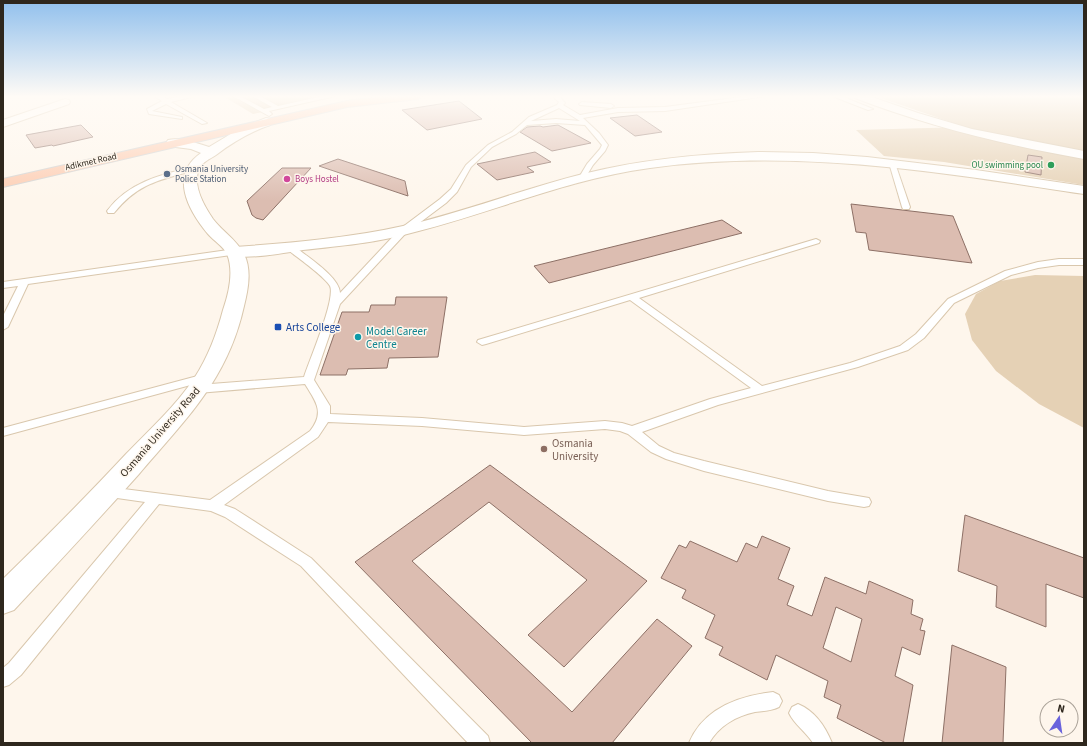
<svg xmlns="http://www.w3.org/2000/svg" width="1087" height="746" font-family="'Source Sans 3',sans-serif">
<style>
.green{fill:#e5d1b5}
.building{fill:#dcbdb1;stroke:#8d7066;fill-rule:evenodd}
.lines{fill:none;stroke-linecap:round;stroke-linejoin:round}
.lane-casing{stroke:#d9c7ad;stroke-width:2}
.street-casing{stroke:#d9c7ad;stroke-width:2}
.secondary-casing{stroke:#d9c7ad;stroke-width:2}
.primary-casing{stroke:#d5d4d2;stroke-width:2}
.lane{fill:#fff;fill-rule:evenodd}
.street{fill:#fff;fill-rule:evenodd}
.secondary{fill:#fff;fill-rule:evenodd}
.primary{fill:#fdcdb3;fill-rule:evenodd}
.leisure-dot{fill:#2e9e5b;stroke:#fef6ec;stroke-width:1.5}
.service-dot{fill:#5c6f8a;stroke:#fef6ec;stroke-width:1.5}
.hotel-dot{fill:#d1479c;stroke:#fef6ec;stroke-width:1.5}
.transit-dot{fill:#1a4fb4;stroke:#fef6ec;stroke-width:1.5}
.culture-dot{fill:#0f9aa8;stroke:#fef6ec;stroke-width:1.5}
.education-dot{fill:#8d6e63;stroke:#fef6ec;stroke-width:1.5}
.labels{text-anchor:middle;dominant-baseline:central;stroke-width:3;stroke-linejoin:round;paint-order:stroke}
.far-street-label{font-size:9px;fill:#2e271d;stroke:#fef6ec}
.far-leisure-label{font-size:9px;fill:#27864d;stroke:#fef6ec;text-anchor:end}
.far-service-label{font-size:9px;fill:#4e5e75;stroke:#fef6ec;text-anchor:start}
.far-hotel-label{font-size:9px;fill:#b23c85;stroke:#fef6ec;text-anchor:start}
.transit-label{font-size:11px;fill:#164399;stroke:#fef6ec;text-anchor:start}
.culture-label{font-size:11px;fill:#0d838f;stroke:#fef6ec;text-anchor:start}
.street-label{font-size:11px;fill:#2e271d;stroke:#fef6ec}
.education-label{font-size:11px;fill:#785e54;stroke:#fef6ec;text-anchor:start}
</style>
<rect width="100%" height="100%" fill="#fef6ec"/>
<!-- green -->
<g class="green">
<polygon points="223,96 341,96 253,114"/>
<polygon points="875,96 1084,96 1084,185 944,162 884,156 856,130 965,127"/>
<polygon points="1035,275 1084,276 1084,428 1039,404 996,371 972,340 965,314 976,294 1000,281"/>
</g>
<!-- building -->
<g class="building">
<polygon points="459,101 482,119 427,130 402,110"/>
<polygon points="637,115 662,132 635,136 610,118"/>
<polygon points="81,125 93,137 53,146 52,145 35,148 26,135"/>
<polygon points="558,125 591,143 552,151 520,132 527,127 540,126 543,127"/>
<polygon points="535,152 551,162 527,167 534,172 497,180 477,164"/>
<polygon points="1028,155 1042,157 1041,175 1025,172"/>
<polygon points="338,159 405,181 408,196 319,166"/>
<polygon points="282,168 311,168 263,220 256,218 252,215 247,201"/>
<polygon points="851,204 953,216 972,263 869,250 866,233 856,232"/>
<polygon points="722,220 742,233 549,283 534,266"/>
<polygon points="396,297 447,297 438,357 389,358 387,368 348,369 346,375 320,375 342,312 369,312 371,305 395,305"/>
<polygon points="490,465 647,581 564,667 528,635 587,580 489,502 412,561 572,712 657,619 692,646 612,743 532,743 355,562"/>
<polygon points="965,515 1084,558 1084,598 1046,584 1046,627 996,607 997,586 958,571"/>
<path d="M762,536L790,548L778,579L794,586L787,605L812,616L825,577L866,594L869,581L913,600L911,614L923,619L920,630L925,631L920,655L902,647L895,676L913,685L903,743H886L837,718L841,705L824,697L828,681L776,655L767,680L719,655L723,647L705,638L715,615L682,598L686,590L661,578L679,545L686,548L690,541L737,562L746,543L757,548ZM836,607L862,619L851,662L823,648Z"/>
<polygon points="952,645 1006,667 1003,743 942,743"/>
</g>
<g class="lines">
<!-- lane casing -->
<g class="lane-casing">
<g id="lane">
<polygon points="154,96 161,96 167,99 183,96 195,96 171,102 207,123 202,124 166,104 152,111 182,117 182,119 149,114 147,109 162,101"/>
<polygon points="233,96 240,96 264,109 272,107 252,96 260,96 278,106 323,96 335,96 269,111 272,114 269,116"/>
<path d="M552,96H559L565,103L563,105L580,115L618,108L665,107L749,96H766L665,111L618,112L583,118L599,133L608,145L605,151L593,165L584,180L582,181L578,179L587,164L600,149L602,145L585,125L556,123L527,125L516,134L492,147L471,167L457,192L446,203L406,233L340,304L314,380L330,406V414L422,418L524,427L605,421L622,423L632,426L710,399L751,388L630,300L486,344L482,345L477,342L478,340L816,239L820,241L819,243L639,298L762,386L850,363L900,346L916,334L948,299L1005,271L1038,262L1059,259H1084V265H1059L1038,268L1011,275L954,303L924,338L908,350L858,367L718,405L642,432L659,446L674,453L704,461L828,491L869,498L871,502L869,506L864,507L828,501L704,471L666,459L651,452L628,434L620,431L605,429L524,435L422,426L328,422L318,437L224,505L235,509L311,558L488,736L490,743H468L301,566L225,517L211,511L159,504L21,675L9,685L3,687V668L9,663L145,502L103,496L101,492L103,488L108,487L210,500L310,431C325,412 316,402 305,384L198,393L194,392L192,389L194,386L198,385L304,377C309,361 336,299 330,286C324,276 298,258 288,250L287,248L288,246H294C306,256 340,277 340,293L400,229L440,199L451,189L466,165L488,145L512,132L529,117L557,105L559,102ZM559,108L580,121L556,119L531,121Z"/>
<polygon points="832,96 841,96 873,109 868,110"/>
<polygon points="582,102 611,104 614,106 611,108 580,105 579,104"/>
<polygon points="892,161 895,163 910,207 909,209 903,209 902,207 889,163"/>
<path d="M193,167L196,169L195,170C160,180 138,183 114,213H108L107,211C129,182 160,175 193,167Z"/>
<polygon points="235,249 238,250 239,252 238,254 28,284 8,327 3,330 3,316 18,286 3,288 3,282"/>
<polygon points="205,374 209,376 211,378 209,380 3,436 3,428"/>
<path d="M773,692L779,695L782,701L779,707C771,711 763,711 755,712C736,716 719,726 709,743H689C703,709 738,696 773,692Z"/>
<path d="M798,704C815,711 825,726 832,743H813C806,732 794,724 789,713L792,707Z"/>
</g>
</g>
<!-- street casing -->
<g class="street-casing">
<g id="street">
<path d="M854,96H869L918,113L972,129L1084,151V159C1006,145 930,127 855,98Z"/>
<polygon points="65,99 69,100 70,102 69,104 3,127 3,120"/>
<path d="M758,152L813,153L867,157L976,170L1084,186V194C940,172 796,148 650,168C568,179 491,213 411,233C376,243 339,246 303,250C284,253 247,260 229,255L227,252L229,249L235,247C289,243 350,238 403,226C465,212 525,188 587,173C644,159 700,154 758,152Z"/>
</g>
</g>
<!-- secondary casing -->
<g class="secondary-casing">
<path id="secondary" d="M266,118L270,119L272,122L270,125C250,132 233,142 216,155C210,159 202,162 199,169C192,185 204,206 213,219C222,231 236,239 244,254C252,270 248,290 244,306C228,379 186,419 139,474C98,520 56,565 14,610L3,614V579C45,538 86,497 126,454C150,429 176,406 195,377C208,357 217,333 223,310C229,293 234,271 227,254C223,246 214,241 208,234C188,210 169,175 201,153L191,149L168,146L166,143L168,140C180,137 197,143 209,147L239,129Z"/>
</g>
<!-- primary casing -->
<g class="primary-casing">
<polygon id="primary" points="387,96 423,96 418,99 347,107 3,187 3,179 347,101"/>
</g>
<!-- lane -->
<use href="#lane" class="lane"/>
<!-- street -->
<use href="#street" class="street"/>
<!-- secondary -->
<use href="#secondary" class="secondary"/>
<!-- primary -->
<use href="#primary" class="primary"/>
</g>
<!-- sky -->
<linearGradient id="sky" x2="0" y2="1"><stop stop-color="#91c0ed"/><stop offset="0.48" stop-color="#fffbf6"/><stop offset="1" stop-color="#fffbf6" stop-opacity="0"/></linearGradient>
<rect width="1087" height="201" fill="url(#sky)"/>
<!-- markers -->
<circle class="leisure-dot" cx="1051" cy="165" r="4"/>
<circle class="service-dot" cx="167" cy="174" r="4"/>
<circle class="hotel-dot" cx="287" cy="179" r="4"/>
<rect class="transit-dot" x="274" y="323" width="8" height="8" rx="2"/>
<circle class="culture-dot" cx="358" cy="337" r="4"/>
<circle class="education-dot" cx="544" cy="449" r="4"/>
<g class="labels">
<!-- far-street labels -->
<g class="far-street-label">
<text transform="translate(91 162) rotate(-13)">Adikmet Road</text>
</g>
<!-- far-leisure labels -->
<g class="far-leisure-label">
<text x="1043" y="165">OU swimming pool</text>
</g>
<!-- far-service labels -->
<g class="far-service-label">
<text x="175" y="169">Osmania University<tspan x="175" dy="10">Police Station</tspan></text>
</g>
<!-- far-hotel labels -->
<g class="far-hotel-label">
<text x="295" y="179">Boys Hostel</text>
</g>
<!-- transit labels -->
<g class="transit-label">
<text x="286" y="327">Arts College</text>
</g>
<!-- culture labels -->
<g class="culture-label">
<text x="366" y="331">Model Career<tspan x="366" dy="13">Centre</tspan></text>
</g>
<!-- street labels -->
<g class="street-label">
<text transform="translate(160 432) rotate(-49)">Osmania University Road</text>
</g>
<!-- education labels -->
<g class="education-label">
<text x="552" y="443">Osmania<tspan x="552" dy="13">University</tspan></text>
</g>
</g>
<!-- border -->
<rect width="1087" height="746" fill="none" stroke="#2e271d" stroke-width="8"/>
<!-- north arrow -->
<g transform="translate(1059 718) rotate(13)"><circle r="19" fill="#fef6ec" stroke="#aba399"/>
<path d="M0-3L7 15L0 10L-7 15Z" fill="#6a63dc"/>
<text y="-6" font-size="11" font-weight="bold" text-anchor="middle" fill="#2e271d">N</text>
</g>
</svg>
